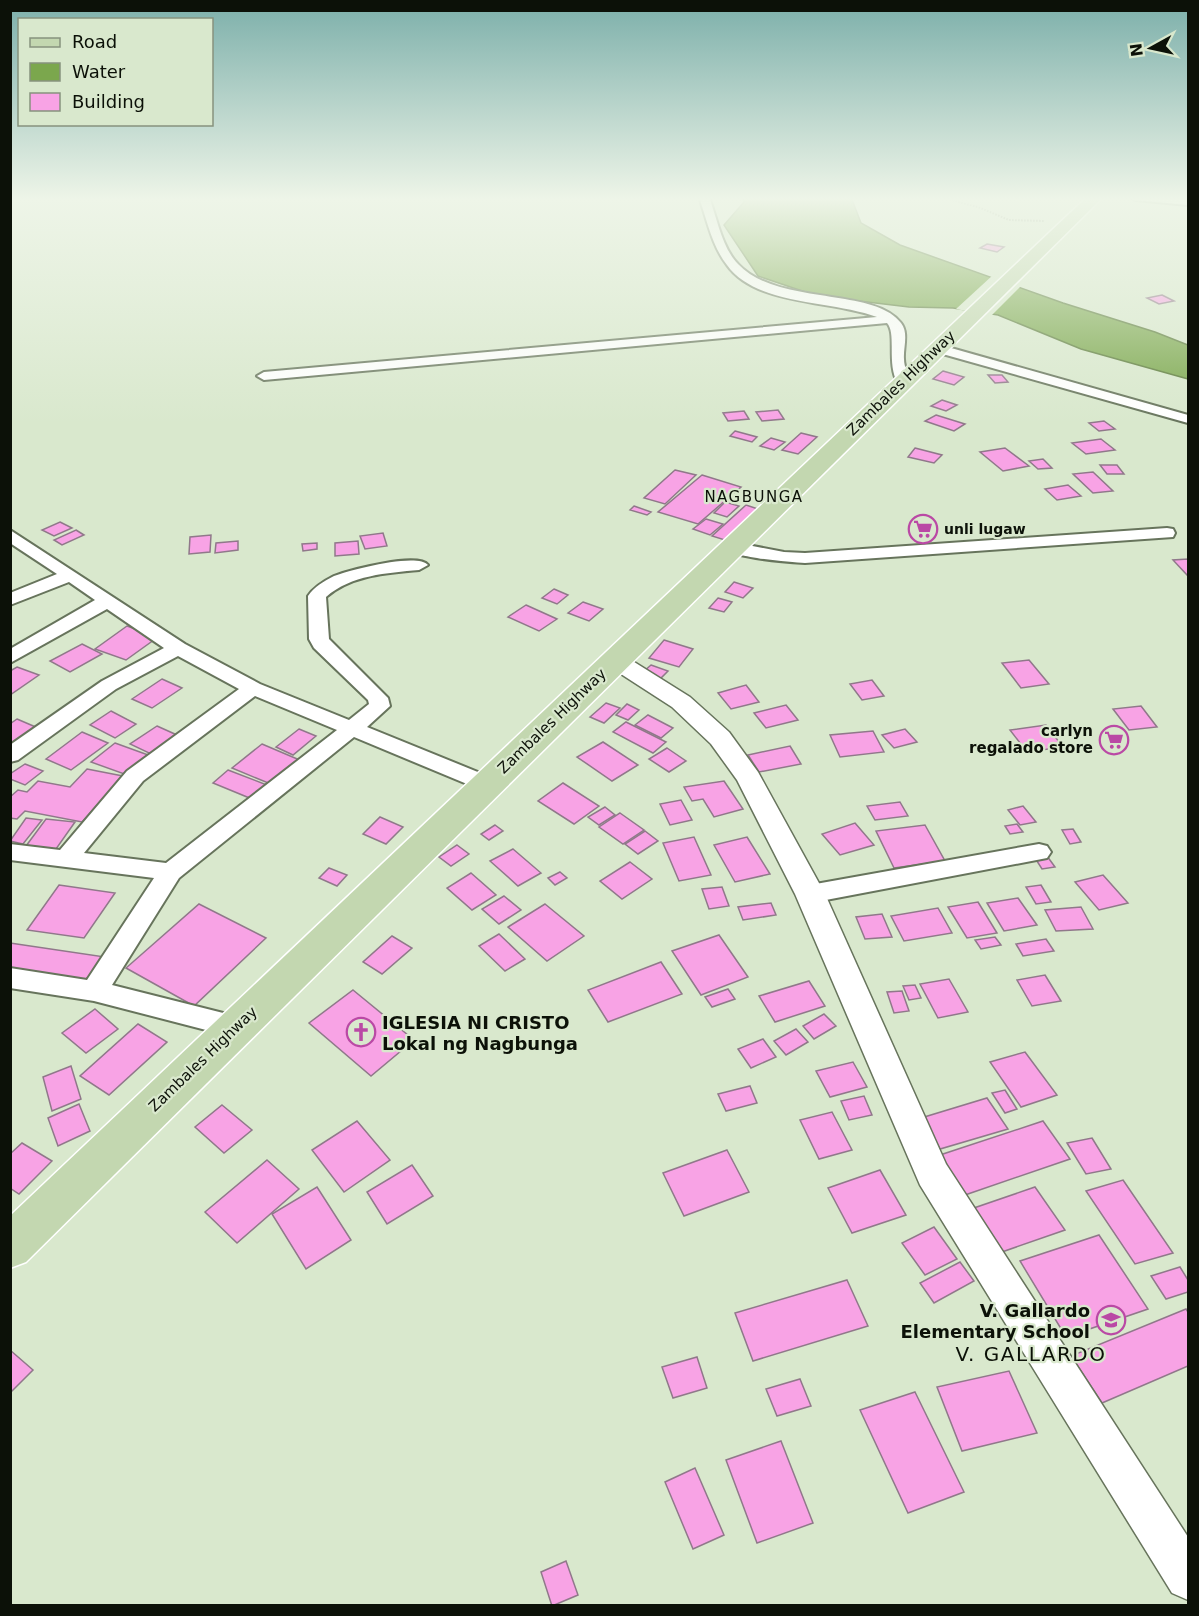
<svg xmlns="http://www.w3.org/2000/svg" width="1199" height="1616" font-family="'DejaVu Sans',sans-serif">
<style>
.water{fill:#7ba74d;stroke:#5a7a38;stroke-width:1.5}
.pier{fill:#d9e8cd}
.building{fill:#f8a3e5;stroke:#90788a;stroke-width:1.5}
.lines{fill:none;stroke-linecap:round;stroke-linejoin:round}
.minor-casing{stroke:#67745c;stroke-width:4}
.tertiary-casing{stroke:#67745c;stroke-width:3}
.primary-casing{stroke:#fff;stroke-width:3}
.path{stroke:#8c9783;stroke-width:2;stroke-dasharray:1.5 1.5;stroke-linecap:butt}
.minor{fill:#fff;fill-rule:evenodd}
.tertiary{fill:#fff;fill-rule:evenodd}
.primary{fill:#c3d7b0;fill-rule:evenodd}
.labels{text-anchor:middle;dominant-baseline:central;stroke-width:4.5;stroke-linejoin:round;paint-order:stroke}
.far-poi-label{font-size:14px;font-weight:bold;fill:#0c1108;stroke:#d9e8cd;text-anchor:start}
.street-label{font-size:15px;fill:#0c1108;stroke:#d9e8cd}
.far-quarter-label{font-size:15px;letter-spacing:1.5px;fill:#0c1108;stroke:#d9e8cd}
.poi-label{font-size:15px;font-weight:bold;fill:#0c1108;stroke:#d9e8cd;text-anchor:end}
.near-poi-label{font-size:18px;font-weight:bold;fill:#0c1108;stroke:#d9e8cd;text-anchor:start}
.near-neighbourhood-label{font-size:20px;letter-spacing:1.5px;fill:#0c1108;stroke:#d9e8cd}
</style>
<rect width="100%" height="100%" fill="#d9e8cd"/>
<!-- water -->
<polygon class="water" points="743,197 851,197 861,223 900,245 1063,303 1155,332 1188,345 1188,379 1081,349 998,315 953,308 909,307 817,296 758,276 724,225 744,202"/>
<!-- pier -->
<polygon class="pier" points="993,275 1022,285 991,316 956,309"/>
<!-- building -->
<g class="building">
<polygon points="987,244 1004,247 997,252 980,248"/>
<polygon points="1162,295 1174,301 1159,304 1147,298"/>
<polygon points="943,371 964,377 954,385 933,379"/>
<polygon points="988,375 1002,375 1008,382 995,383"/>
<polygon points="942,400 957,405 946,411 931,406"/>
<polygon points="778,410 784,419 762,421 756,412"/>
<polygon points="744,411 749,419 728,421 723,413"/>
<polygon points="936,415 965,424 954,431 925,421"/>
<polygon points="1104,421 1115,429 1099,431 1089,423"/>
<polygon points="735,431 757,437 752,442 730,436"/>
<polygon points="801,433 817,437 798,454 782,450"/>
<polygon points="771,438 785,442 774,450 760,446"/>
<polygon points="1101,439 1115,450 1086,454 1072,443"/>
<polygon points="915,448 942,455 934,463 908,457"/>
<polygon points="1005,448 1029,466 1003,471 980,452"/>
<polygon points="1043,459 1052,468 1038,469 1029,461"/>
<polygon points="1100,465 1117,465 1124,474 1107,474"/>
<polygon points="675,470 696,475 665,504 644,498"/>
<polygon points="1093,472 1113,491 1093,493 1073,474"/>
<polygon points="702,475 741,487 698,524 658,512"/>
<polygon points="1068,485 1081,496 1057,500 1045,489"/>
<polygon points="725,502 739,506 727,517 714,513"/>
<polygon points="746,505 761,510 728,541 712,536"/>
<polygon points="634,506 651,512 647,515 630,510"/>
<polygon points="706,519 723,524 710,535 693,529"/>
<polygon points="60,522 72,528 54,536 42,530"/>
<polygon points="76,530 84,535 62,545 54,540"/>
<polygon points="383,533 387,546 365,549 360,536"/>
<polygon points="211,535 210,552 189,554 190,537"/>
<polygon points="238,541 238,550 215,553 216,543"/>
<polygon points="358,541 359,554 335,556 335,543"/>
<polygon points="317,543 317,549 303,551 302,544"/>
<polygon points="1188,559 1188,576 1173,560"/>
<polygon points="734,582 753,588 743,598 725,592"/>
<polygon points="554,589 568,595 557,604 542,598"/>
<polygon points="718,598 732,602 724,612 709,608"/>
<polygon points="583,602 603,609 589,621 568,613"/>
<polygon points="526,605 557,619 539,631 508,617"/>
<polygon points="127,626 158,637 126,660 95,649"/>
<polygon points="664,640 693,649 679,667 649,658"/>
<polygon points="82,644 102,654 70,672 50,661"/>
<polygon points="1029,660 1049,684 1021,688 1002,663"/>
<polygon points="651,665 668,671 660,679 643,672"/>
<polygon points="17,667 39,675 10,695 10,671"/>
<polygon points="162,679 182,688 152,708 132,699"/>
<polygon points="872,680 884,696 862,700 850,684"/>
<polygon points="746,685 759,702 731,709 718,693"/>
<polygon points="606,703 620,708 604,723 590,717"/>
<polygon points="627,704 639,710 628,720 616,715"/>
<polygon points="786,705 798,720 766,728 754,713"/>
<polygon points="1141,706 1157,727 1129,730 1113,709"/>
<polygon points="111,711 136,724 115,738 90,725"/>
<polygon points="648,715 673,728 661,738 635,725"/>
<polygon points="17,719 38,728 10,748 10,724"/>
<polygon points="626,722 666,742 653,753 613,732"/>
<polygon points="1046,725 1063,747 1027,752 1010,730"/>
<polygon points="157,726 177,735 151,754 130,744"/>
<polygon points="299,729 316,736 293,755 276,747"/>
<polygon points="905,729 917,742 894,748 882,735"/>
<polygon points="873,731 884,752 840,757 830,735"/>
<polygon points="82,732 108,743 71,770 46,759"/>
<polygon points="603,742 638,765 612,781 577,757"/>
<polygon points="115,743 151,756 127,775 91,762"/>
<polygon points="262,744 302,761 273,785 232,768"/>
<polygon points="790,746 801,764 759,772 748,755"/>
<polygon points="667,748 686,761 669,772 649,759"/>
<polygon points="25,764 43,771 25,785 10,779 10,774"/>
<polygon points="87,769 123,776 82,822 25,811 17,819 10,818 10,797 18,790 27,792 38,781 70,787"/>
<polygon points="228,770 267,785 252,799 213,783"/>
<polygon points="724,781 743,809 714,817 703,799 692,801 684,787"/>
<polygon points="563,783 599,806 574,824 538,801"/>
<polygon points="681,800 692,820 670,825 660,804"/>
<polygon points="900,802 908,816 875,820 867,806"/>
<polygon points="1023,806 1036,822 1020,825 1008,810"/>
<polygon points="605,807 615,815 599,825 588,817"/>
<polygon points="620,813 644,830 623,844 599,827"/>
<polygon points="380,817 403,827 386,844 363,834"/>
<polygon points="26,818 42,820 23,844 10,841"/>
<polygon points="46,819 75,822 56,849 26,846"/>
<polygon points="855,823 874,845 840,855 822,834"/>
<polygon points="1017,824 1023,832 1010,834 1005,826"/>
<polygon points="495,825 503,831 489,840 481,834"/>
<polygon points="925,825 945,861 894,868 876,831"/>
<polygon points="1073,829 1081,842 1070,844 1062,830"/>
<polygon points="645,831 658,841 638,854 625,844"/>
<polygon points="694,837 711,875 679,881 663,843"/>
<polygon points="747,837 770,874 735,882 714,845"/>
<polygon points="457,845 469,854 451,866 439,857"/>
<polygon points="513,849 541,873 518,886 490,861"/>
<polygon points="1047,856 1055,867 1042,869 1035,858"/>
<polygon points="630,862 652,879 622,899 600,881"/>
<polygon points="329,868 347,875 337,886 319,878"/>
<polygon points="560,872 567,878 555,885 548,878"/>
<polygon points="471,873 496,895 472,910 447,888"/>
<polygon points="1103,875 1128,903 1099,910 1075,882"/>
<polygon points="59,885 115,893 84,938 27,930"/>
<polygon points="1041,885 1051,902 1036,904 1026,887"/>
<polygon points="722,887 729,906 709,909 702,889"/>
<polygon points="504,896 521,910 499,924 482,909"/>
<polygon points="1018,898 1037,925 1004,931 987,903"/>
<polygon points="978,902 997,933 967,938 948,907"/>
<polygon points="771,903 776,915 743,920 738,907"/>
<polygon points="199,904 266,938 194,1006 126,968"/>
<polygon points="545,904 584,936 547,961 508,927"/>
<polygon points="1081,907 1093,929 1056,931 1045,910"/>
<polygon points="938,908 952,933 904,941 891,916"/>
<polygon points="882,914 892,937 865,939 856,917"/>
<polygon points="499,934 525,959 505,971 479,946"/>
<polygon points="719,935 748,977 701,995 672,951"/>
<polygon points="392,936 412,948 382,974 363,962"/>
<polygon points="995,937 1001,945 981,949 975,940"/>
<polygon points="1046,939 1054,951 1023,956 1016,944"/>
<polygon points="10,943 105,957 88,983 10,971"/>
<polygon points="661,962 682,994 608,1022 588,990"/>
<polygon points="1045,975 1061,1001 1032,1006 1017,980"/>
<polygon points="949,979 968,1012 938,1018 920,984"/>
<polygon points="809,981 825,1006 775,1022 759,996"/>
<polygon points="915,985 921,998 909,1000 903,986"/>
<polygon points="728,989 735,999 712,1007 705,997"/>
<polygon points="353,990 414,1040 371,1076 309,1023"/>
<polygon points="902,991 909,1011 894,1013 887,992"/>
<polygon points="95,1009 118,1029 86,1053 62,1033"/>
<polygon points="824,1014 836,1026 814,1039 803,1026"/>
<polygon points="138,1024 167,1042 109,1095 80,1076"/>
<polygon points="796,1029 808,1042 786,1055 774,1041"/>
<polygon points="763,1039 776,1057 751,1068 738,1049"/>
<polygon points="1025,1052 1057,1095 1021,1107 990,1062"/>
<polygon points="853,1062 867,1087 830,1097 816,1071"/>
<polygon points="71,1066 81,1099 52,1111 43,1077"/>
<polygon points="750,1086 757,1103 726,1111 718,1094"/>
<polygon points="1005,1090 1017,1109 1005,1113 992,1093"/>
<polygon points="864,1096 872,1115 849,1120 841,1101"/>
<polygon points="987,1098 1008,1129 940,1149 921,1118"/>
<polygon points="79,1104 90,1131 58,1146 48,1118"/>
<polygon points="222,1105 252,1130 224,1153 195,1127"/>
<polygon points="832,1112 852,1150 819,1159 800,1120"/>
<polygon points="357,1121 390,1160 344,1192 312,1150"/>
<polygon points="1043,1121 1070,1159 962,1196 937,1156"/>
<polygon points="1092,1138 1111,1169 1086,1174 1067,1143"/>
<polygon points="22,1143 52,1161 19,1194 10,1188 10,1154"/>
<polygon points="727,1150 749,1192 684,1216 663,1173"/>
<polygon points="267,1160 299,1189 237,1243 205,1212"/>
<polygon points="412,1165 433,1196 387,1224 367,1192"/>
<polygon points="880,1170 906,1215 852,1233 828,1188"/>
<polygon points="1123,1180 1173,1253 1135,1264 1086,1191"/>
<polygon points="317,1187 351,1240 306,1269 272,1214"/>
<polygon points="1035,1187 1065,1230 999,1253 971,1209"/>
<polygon points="934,1227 957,1259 925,1275 902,1243"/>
<polygon points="1099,1235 1148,1309 1066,1337 1020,1261"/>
<polygon points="960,1262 974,1281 934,1303 920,1283"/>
<polygon points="1180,1267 1188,1280 1188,1292 1166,1299 1151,1276"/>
<polygon points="847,1280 868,1326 753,1361 735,1313"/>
<polygon points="1186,1309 1188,1312 1188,1366 1102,1403 1071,1356"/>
<polygon points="10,1350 33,1370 10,1393"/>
<polygon points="697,1357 707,1388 673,1398 662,1367"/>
<polygon points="1009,1371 1037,1433 962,1451 937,1387"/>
<polygon points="800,1379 811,1406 777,1416 766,1389"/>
<polygon points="915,1392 964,1492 908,1513 860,1410"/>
<polygon points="781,1441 813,1523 757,1543 726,1460"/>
<polygon points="695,1468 724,1535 693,1549 665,1482"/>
<polygon points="566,1561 578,1595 552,1606 541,1572"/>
</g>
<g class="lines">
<!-- minor casing -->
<g class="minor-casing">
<g id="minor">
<path d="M699,197H709C717,218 722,248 738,264C777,306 874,287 901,323C909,333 903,348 904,359C904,367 908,374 910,381L908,384H898C886,363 897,334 887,323L264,380L257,376L264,372L877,317C833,300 756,306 727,265C712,246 707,220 699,197Z"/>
<polygon points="1130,197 1188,199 1188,205 1135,200"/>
<polygon points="937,344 1188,415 1188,423 932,351 930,348"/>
<path d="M1167,528L1173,529L1175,533L1173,537L805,563C789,562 732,558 723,547L732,542L784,552L805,553Z"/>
<path d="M10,530L185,644L260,684L349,720L369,704L368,700L314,648L309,639L308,596C314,587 324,581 334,576C349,570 418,552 428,565L419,570C387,573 351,575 326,597L329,639L388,698L390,706L367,727L495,779L498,784L495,789L487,791L479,789L354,737L179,878L112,985L247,1019L250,1027L247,1035L237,1038L94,1001L10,988V968L87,980L154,878L10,860V844L60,850L127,771L239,689L178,656L116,689L18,760L10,762V745L102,681L164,648L107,609L10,663V649L95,600L69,582L10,605V593L57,574L10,543ZM255,696L337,730L166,863L84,853L143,781Z"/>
<polygon points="1039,844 1047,846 1051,852 1047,858 810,903 801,900 798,894 801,888 810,885"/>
</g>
</g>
<!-- tertiary casing -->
<g class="tertiary-casing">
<polygon id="tertiary" points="615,653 623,655 690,697 729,732 758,772 825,894 946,1164 1188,1537 1188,1600 1172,1593 920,1185 795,894 737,780 711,744 672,707 607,665 603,660 607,655"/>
</g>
<!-- primary casing -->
<g class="primary-casing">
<polygon id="primary" points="1087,197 1103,197 26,1262 10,1268 10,1216"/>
</g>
<!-- path -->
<polyline class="path" points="938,197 978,207 1009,220 1044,221"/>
<!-- minor -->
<use href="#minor" class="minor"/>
<!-- tertiary -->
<use href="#tertiary" class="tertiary"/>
<!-- primary -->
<use href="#primary" class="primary"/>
</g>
<!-- sky -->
<linearGradient id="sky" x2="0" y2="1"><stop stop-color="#7cafaa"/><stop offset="0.47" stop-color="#eef5e8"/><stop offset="1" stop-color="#eef5e8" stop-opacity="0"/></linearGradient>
<rect width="1199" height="423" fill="url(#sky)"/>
<!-- icons -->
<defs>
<g id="supermarket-ring" transform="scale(1.5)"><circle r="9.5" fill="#d9e8cd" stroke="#ba49a5" stroke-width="1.5"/><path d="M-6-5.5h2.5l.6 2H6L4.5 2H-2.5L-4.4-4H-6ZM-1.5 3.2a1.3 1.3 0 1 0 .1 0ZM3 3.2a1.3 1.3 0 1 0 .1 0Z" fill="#ba49a5"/></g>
<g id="church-ring" transform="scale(1.5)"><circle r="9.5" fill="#d9e8cd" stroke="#ba49a5" stroke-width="1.5"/><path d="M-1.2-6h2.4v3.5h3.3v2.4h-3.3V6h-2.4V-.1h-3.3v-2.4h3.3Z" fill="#ba49a5"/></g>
<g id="school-ring" transform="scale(1.5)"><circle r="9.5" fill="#d9e8cd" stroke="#ba49a5" stroke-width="1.5"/><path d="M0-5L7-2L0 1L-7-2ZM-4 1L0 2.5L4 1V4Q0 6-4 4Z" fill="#ba49a5"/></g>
</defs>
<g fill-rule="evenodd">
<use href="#supermarket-ring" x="923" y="529"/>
<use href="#supermarket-ring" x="1114" y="740"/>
<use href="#church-ring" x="361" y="1032"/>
<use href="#school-ring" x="1111" y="1320"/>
</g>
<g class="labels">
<!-- far-poi labels -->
<g class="far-poi-label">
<text x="944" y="529">unli lugaw</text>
</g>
<!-- street labels -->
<g class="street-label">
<text transform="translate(901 383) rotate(-44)">Zambales Highway</text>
<text transform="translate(552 721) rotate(-44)">Zambales Highway</text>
<text transform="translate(203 1059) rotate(-44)">Zambales Highway</text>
</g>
<!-- far-quarter labels -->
<g class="far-quarter-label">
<text x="754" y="497">NAGBUNGA</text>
</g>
<!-- poi labels -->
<g class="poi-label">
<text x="1093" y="731">carlyn<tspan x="1093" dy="17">regalado store</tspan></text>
</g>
<!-- near-poi labels -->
<g class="near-poi-label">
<text x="382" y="1022">IGLESIA NI CRISTO<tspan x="382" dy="21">Lokal ng Nagbunga</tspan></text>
<text x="1090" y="1310" text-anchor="end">V. Gallardo<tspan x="1090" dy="21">Elementary School</tspan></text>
</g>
<!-- near-neighbourhood labels -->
<g class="near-neighbourhood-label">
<text x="1031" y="1354">V. GALLARDO</text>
</g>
</g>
<!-- border -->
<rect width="1199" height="1616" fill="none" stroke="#0c1108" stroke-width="24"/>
<!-- legend -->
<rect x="18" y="18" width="195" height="108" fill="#d9e8cd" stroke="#87927e" stroke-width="1.5"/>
<rect x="30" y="38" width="30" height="9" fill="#c3d7b0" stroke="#87927e" stroke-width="1.5"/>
<text x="72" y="48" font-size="18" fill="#0c1108">Road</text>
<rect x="30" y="63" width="30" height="18" fill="#7ba74d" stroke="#87927e" stroke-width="1.5"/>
<text x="72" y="78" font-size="18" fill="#0c1108">Water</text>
<rect x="30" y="93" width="30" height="18" fill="#f8a3e5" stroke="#87927e" stroke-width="1.5"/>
<text x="72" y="108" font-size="18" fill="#0c1108">Building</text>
<!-- north arrow -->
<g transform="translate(1151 48) rotate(262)" stroke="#d9e8cd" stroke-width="4.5" paint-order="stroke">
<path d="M0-4.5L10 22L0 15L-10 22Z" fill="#0c1108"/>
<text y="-9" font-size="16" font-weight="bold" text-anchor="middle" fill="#0c1108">N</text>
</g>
</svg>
